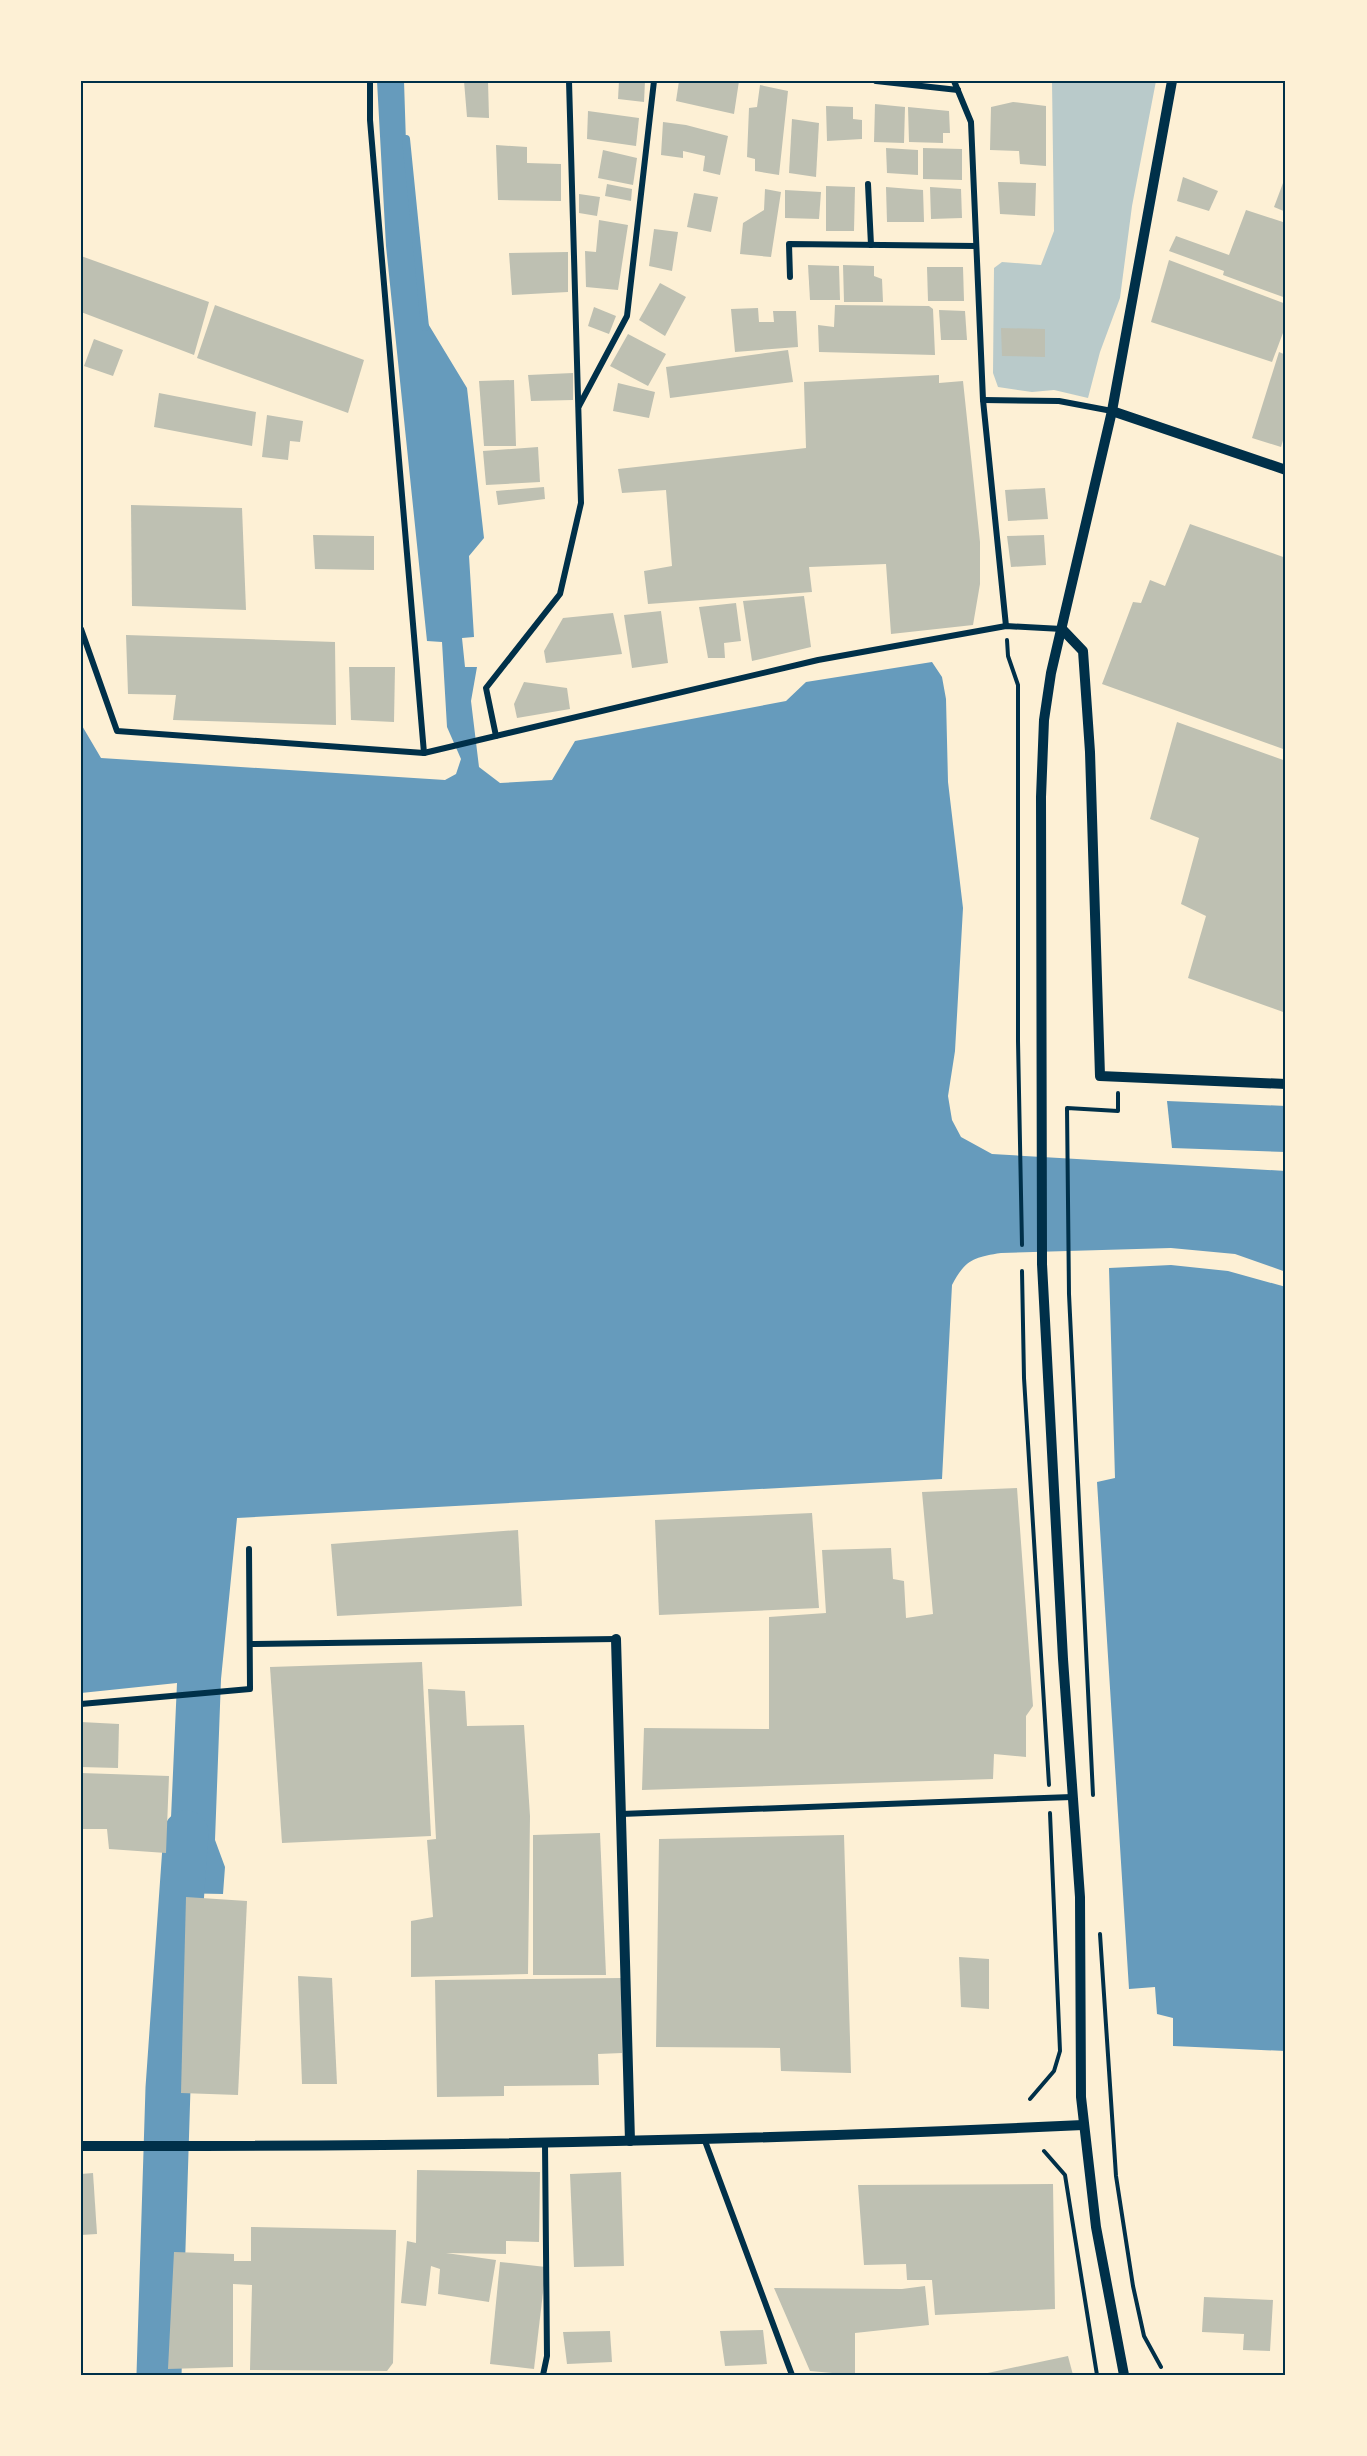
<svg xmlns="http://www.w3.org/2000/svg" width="1367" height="2456" font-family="'DejaVu Sans',sans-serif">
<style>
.green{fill:#b9caca}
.water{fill:#669bbc}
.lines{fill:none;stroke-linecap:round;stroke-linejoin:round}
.stream{stroke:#669bbc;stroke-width:8}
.river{stroke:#669bbc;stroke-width:45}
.building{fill:#bec0b2}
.path{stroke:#003049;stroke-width:4}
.minor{stroke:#003049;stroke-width:6}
.tertiary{stroke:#003049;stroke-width:10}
.neatline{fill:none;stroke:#003049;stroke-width:2}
</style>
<rect width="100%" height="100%" fill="#fdf0d5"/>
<!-- green -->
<polygon class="green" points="1052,81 1156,81 1132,206 1120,298 1100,352 1088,398 1054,390 1032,392 998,387 993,373 994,268 1002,262 1041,265 1054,231"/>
<!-- water -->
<g class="water">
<path d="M377,81H404L406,143L424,317L467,388L484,538L469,556L474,637L462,638L465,667H477L471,701L479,767L500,783L552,780L575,741L786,701L806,682L932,662L942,677L946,699L948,782L963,908L955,1051L948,1096L952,1120L961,1137L992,1154L1286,1171V1272L1235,1254L1171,1248L1001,1253C974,1257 965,1260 952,1285L942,1479L237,1518L221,1679L215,1840L225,1867L223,1894L173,1893L168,1885L177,1683L81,1693V724L101,758L445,780L456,774L461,759L447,727L442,642L427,641L386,246Z"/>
<polygon points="1167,1101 1286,1106 1286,1152 1172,1148"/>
<polygon points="1171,1265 1228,1271 1286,1287 1286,2051 1173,2046 1173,2018 1157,2014 1155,1987 1129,1989 1097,1482 1115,1478 1109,1268"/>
</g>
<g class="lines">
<!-- stream -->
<polyline class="stream" points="406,139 425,327"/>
<!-- river -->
<polyline class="river" points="159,2375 168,2088 186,1833"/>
</g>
<!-- building -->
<g class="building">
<polygon points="464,81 488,81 489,118 467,117"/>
<polygon points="619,81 645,81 644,102 618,99"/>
<polygon points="679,81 739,81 734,114 676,101"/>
<polygon points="760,85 788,91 779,175 755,171 755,159 747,157 749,108 757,107"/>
<polygon points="1013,102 1046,106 1046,166 1020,164 1019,151 990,150 991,107"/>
<polygon points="875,104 905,107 904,143 874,142"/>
<polygon points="826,106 853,107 853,119 862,120 862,139 827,141"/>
<polygon points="908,107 949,111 950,133 943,133 943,143 909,142"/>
<polygon points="588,111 639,118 636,146 587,139"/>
<polygon points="792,119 819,123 816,177 789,173"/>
<polygon points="663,122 686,125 728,136 720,175 703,171 705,156 683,151 683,158 661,155"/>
<polygon points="496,145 527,147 527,163 561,164 561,201 498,200"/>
<polygon points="886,148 918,150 918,175 887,173"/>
<polygon points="923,148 962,149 962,180 923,179"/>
<polygon points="603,150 637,158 633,185 598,178"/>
<polygon points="1286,175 1286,212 1274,207"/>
<polygon points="1183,177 1218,191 1209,211 1177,201"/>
<polygon points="998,182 1036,183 1035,216 1000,214"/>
<polygon points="607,184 632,189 631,201 605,196"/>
<polygon points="826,186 855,187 854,231 826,231"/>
<polygon points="886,187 923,190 924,222 887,222"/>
<polygon points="930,187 961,189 962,218 931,219"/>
<polygon points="765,189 781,192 771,257 740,254 743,223 764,210"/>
<polygon points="785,190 821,192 819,219 785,218"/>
<polygon points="694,193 718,197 711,232 687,227"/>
<polygon points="579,194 600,197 597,216 579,213"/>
<polygon points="1246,210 1286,223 1286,298 1223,275 1224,271 1169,251 1176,236 1229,255"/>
<polygon points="599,220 628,225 618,290 586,287 585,251 596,252"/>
<polygon points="654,229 678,232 672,271 649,266"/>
<polygon points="568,252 568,292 512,295 509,253"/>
<polygon points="81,256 209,302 194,355 81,312"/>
<polygon points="1169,260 1286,304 1286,325 1272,362 1151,322"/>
<polygon points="808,265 839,266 840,300 810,300"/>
<polygon points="843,265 874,266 874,276 882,279 883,302 844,302"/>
<polygon points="927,267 963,267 964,301 928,301"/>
<polygon points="660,283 686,297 665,336 639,320"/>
<polygon points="215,305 364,360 348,413 197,358"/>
<polygon points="835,305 929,306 933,309 935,355 819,352 818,325 834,327"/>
<polygon points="594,307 616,316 609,334 588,326"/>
<polygon points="758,308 759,322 774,322 773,311 796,311 798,347 735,352 731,309"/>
<polygon points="939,310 965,311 967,340 941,340"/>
<polygon points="1001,328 1045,329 1045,357 1002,356"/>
<polygon points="628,334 666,354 648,386 610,366"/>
<polygon points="94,339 123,350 113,376 84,366"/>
<polygon points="788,350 793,382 670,398 666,367"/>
<polygon points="1279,352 1286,355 1286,430 1281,447 1252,438"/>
<polygon points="573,373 573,400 531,401 528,375"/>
<polygon points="939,375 939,383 963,381 980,542 980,584 973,625 891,634 886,564 809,567 812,592 648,604 644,571 672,566 666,490 622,493 618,469 806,448 804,382"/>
<polygon points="514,380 516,446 484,446 479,381"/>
<polygon points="618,383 655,392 649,418 613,411"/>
<polygon points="159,393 256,412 252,446 154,427"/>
<polygon points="267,415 303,421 300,442 290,441 288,460 262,457"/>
<polygon points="538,447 540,482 486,485 483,451"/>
<polygon points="544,487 545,499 498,505 496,491"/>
<polygon points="1045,488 1048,519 1008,521 1005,490"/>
<polygon points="131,505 242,508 246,610 132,606"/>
<polygon points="1190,524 1286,558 1286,750 1102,684 1133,602 1141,603 1150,580 1165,586"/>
<polygon points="313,535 374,536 374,570 315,569"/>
<polygon points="1044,535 1046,565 1011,567 1007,536"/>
<polygon points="804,596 811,647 752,661 743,601"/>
<polygon points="736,603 741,641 724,643 725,658 708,658 699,607"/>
<polygon points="661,611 668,663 632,668 624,615"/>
<polygon points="613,613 622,654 546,663 544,651 563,618"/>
<polygon points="126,635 335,642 336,725 173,720 176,695 128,694"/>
<polygon points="349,667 395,667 394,722 351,720"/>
<polygon points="524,682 567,688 570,709 517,718 514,704"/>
<polygon points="1177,722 1286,761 1286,1013 1188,978 1206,916 1181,904 1199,838 1150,819"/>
<polygon points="1017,1488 1033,1706 1026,1716 1026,1757 994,1754 993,1779 642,1790 644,1728 769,1729 769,1617 826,1613 822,1550 891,1548 893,1579 904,1581 906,1618 933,1614 922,1492"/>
<polygon points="812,1513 819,1608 659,1615 655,1520"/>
<polygon points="518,1530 522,1606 337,1616 331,1544"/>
<polygon points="422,1662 431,1836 282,1843 270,1667"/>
<polygon points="428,1689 465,1691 467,1726 524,1725 530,1816 528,1974 411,1977 411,1921 433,1917 427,1840 436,1839"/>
<polygon points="81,1722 119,1724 118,1768 81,1767"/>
<polygon points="81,1773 169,1776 166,1853 109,1849 107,1829 81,1829"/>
<polygon points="600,1833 606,1975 533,1975 533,1835"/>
<polygon points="844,1835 851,2073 781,2071 780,2048 656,2047 659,1839"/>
<polygon points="186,1897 247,1901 238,2095 181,2093"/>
<polygon points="959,1957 989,1959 989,2009 961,2007"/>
<polygon points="298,1976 332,1978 337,2084 302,2084"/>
<polygon points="621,1978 622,2053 598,2054 599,2085 504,2086 504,2096 437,2097 435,1980"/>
<polygon points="417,2170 540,2172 539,2242 506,2241 506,2254 446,2253 496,2260 489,2302 438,2294 440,2269 431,2266 426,2306 401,2303 407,2241 416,2243"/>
<polygon points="621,2172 624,2266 574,2267 570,2174"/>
<polygon points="93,2173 97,2234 81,2235 81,2174"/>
<polygon points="1053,2184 1055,2309 935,2315 932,2280 907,2280 906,2264 864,2265 858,2185"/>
<polygon points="251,2227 396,2230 393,2363 387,2371 250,2370 252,2285 233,2284 233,2367 168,2369 174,2252 234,2254 234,2261 251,2261"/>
<polygon points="500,2262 546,2267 534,2369 490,2364"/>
<polygon points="925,2286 929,2325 855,2333 855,2375 810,2371 774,2288 902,2289"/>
<polygon points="1204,2297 1273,2300 1270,2351 1243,2350 1244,2334 1202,2332"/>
<polygon points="763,2330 767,2364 725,2366 720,2331"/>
<polygon points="610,2331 612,2362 567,2364 563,2332"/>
<polygon points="1068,2356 1073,2375 983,2375 983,2374"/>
</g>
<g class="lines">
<!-- path -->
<g class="path">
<polyline points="1007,640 1008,656 1018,685 1018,1041 1022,1245"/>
<polyline points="1022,1271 1024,1378 1049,1785"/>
<polyline points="1093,1795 1069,1294 1067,1108 1118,1111 1118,1093"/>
<polyline points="1100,1934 1116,2176 1133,2286 1144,2336 1161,2367"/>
<polyline points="1030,2099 1054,2071 1060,2051 1050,1813"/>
<polyline points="1044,2151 1065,2175 1097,2375"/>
</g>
<!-- minor -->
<g class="minor">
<polyline points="370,81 370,120 424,753"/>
<polyline points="876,81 958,90"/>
<polyline points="954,81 971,122 983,400 1006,626"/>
<polyline points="868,184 871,245"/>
<polyline points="790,277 789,244 976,246"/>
<polyline points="983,400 1059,401 1112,411"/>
<polyline points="579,406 627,316 654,81"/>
<polyline points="81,629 117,731 424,753 818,660 1006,626 1062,629"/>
<polyline points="496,736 486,688 560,594 581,503 569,81"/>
<polyline points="251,1644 616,1639"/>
<polyline points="81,1704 250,1689 249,1549"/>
<polyline points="621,1814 1072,1797"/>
<polyline points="705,2141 792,2375"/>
<polyline points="543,2375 547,2356 545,2144"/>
</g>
<!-- tertiary -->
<g class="tertiary">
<polyline points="1112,411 1286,470"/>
<polyline points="1062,629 1083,651 1090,752 1100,1076 1286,1084"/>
<polyline points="616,1639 630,2141"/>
<path d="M81,2146C415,2147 749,2141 1083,2125"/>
<polyline points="1124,2375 1096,2227 1081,2097 1080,1897 1063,1659 1042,1264 1041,797 1044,720 1051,673 1112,411 1172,81"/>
</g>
</g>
<!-- border -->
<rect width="1367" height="2456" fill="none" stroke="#fdf0d5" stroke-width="165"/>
<rect x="82" y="82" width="1202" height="2292" class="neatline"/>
</svg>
